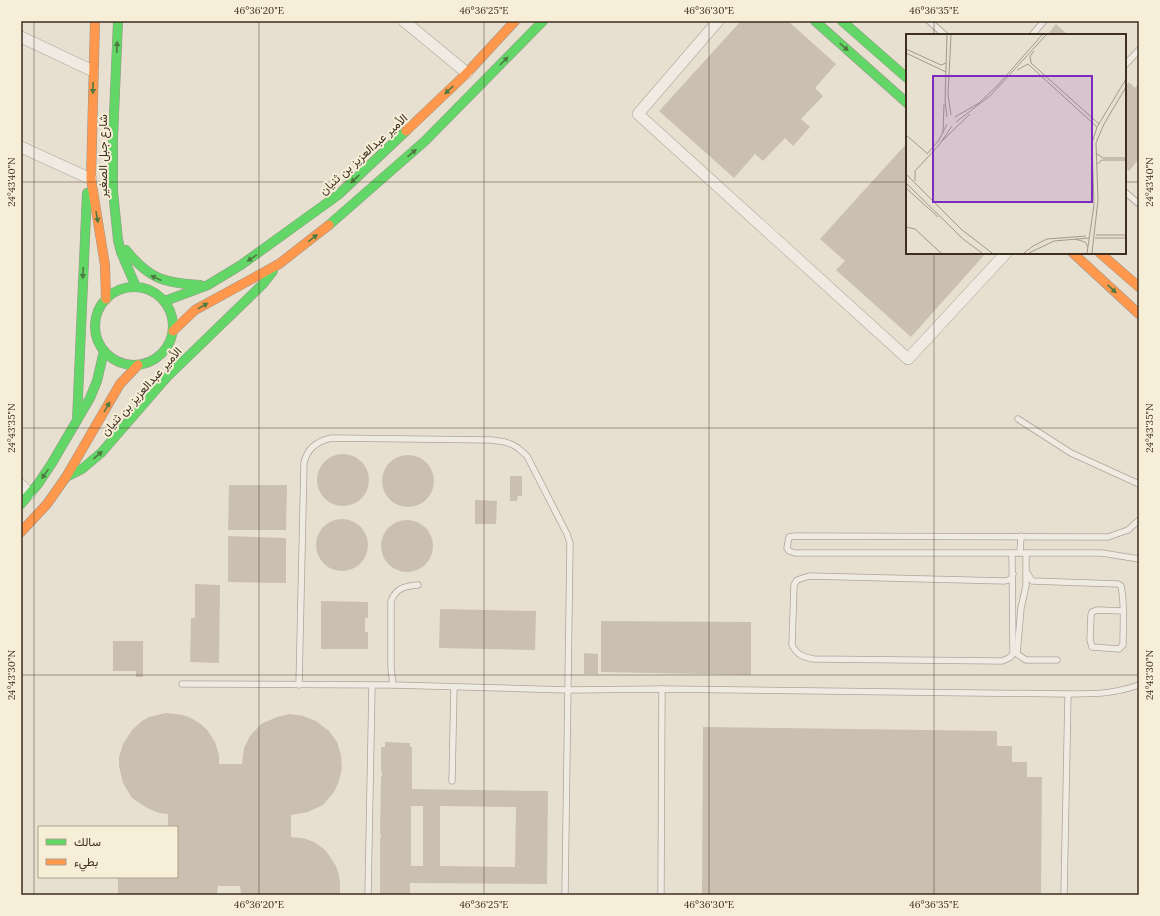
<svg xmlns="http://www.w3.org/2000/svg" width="1160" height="916" font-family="Lora,Vazirmatn,serif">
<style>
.building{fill:#cbbfb2;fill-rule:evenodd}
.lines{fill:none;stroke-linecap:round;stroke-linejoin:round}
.lane-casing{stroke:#ada599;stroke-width:7}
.street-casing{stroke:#ada599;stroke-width:12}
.fast-casing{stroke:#9c958a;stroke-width:10}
.slow-casing{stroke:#9c958a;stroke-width:10}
.lane{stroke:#efebe3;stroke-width:5.5}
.street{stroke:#efebe3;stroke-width:11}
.fast{stroke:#63d668;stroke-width:9}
.slow{stroke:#ff974d;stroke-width:9}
.oneway{fill:#4e7a40}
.ticks{fill:none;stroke:#3d2e20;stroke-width:1;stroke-opacity:0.45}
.labels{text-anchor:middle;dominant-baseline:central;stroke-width:4;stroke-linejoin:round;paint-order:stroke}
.street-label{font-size:12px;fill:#3d2e20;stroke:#f7eed8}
.inset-road{fill:none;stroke:#a3998a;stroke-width:1}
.view{fill:#7b2cbf;fill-opacity:0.15;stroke:#7b2cbf;stroke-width:2}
.inset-edge{fill:none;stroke:#3d2e20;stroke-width:2}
.neatline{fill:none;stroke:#3d2e20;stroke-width:1.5}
.ticks-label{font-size:10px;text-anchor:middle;fill:#3d2e20}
</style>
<rect width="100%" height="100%" fill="#e7e0d1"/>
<!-- building -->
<g class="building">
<polygon points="741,21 788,21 836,64 815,88 823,96 801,119 810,127 793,146 785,138 763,161 755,154 734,178 659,111"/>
<polygon points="1056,24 1068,35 1047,35"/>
<polygon points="1129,82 1135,88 1139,82 1139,159 1129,171 1125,168 1125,86"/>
<polygon points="907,143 907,253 986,253 911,337 836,270 845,261 820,239"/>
<circle cx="343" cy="480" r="26"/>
<circle cx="408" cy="481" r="26"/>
<polygon points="510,476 522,476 522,496 518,496 517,501 510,501"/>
<polygon points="229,485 287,485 286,530 228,530"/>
<polygon points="475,500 497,501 496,524 475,524"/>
<circle cx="342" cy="545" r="26"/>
<circle cx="407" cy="546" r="26"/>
<polygon points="228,536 286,538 286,583 228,582"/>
<polygon points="195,584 220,585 219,663 190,662 191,618 195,618"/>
<polygon points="321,601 368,602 368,618 365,618 365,632 368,632 368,649 321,649"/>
<polygon points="440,609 536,611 535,650 439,648"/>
<polygon points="601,621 751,622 751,675 601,672"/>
<polygon points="113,641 143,641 143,677 136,677 136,671 113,671"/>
<polygon points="584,653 598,654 598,674 584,674"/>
<polygon points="166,713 183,715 191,718 202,725 208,731 215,742 219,755 219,764 242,764 244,748 250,736 261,724 277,717 290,714 303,716 316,721 329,731 337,742 341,755 342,768 339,781 334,792 323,805 308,812 291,815 291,837 303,838 314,842 324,849 329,855 336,866 339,875 340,883 340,895 241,895 240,886 218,886 217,895 118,895 118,877 177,877 177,827 168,827 168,814 159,813 147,808 132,798 123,783 119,766 119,757 123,744 132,730 142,721 149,717"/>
<polygon points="703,727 997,731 997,746 1012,746 1012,762 1027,762 1027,777 1042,777 1041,895 702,895"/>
<path d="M385,742L410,743V747H412V789L548,791L547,884L410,883V895H380V837H381V834H380L381,776H382V772H381V747H385ZM411,806H423V866H411ZM440,806L516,807L515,867L440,866Z"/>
</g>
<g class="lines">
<!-- lane casing -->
<g class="lane-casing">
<g id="lane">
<polyline points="929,21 945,35"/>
<polyline points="1032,35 1044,21"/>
<polyline points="1125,65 1139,50"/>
<polyline points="1125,192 1139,204"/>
<polyline points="1018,419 1071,453 1139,484"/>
<polyline points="1139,520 1128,530 1108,537 795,536 789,537 787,548 789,551 795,553 1102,553 1139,559"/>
<path d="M1012,553L1013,654L1009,658L1002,661L814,659C803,657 797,655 792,645L794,585L797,580L809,576L1005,581L1011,579L1013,574"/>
<polyline points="1020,553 1021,536"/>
<path d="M1026,553V571L1032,581L1118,584L1121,586C1125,604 1123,626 1123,645L1119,649L1092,647L1090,640L1091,615L1092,612L1097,610L1123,611"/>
<polyline points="1026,573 1026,586 1021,608 1017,654 1026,660 1057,660"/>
<path d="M182,684L393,685L568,690L662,689L1068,694C1095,694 1113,694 1139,685"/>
<path d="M299,685L304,463C307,448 317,441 332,438L492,440L505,442L513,445L518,448L527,456L567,534L570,543L565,895"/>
<path d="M393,685L391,668V601C396,588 405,586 418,585"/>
<polyline points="452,781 454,687"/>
<polyline points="368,895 372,686"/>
<polyline points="661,895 662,689"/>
<polyline points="1064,895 1068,694"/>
</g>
</g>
<!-- street casing -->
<g class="street-casing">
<g id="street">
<polyline points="404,21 467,73"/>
<polyline points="718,21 638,114 908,359 1006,253"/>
<polyline points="21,37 93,71"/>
<polyline points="21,147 91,179"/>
<polyline points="21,485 30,494"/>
</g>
</g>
<!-- fast casing -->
<g class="fast-casing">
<g id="fast">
<polyline points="118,21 113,139 113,191 118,240 121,252 136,287"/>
<polyline points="815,21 907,103"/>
<polyline points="842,21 907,78"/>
<polyline points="329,225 425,141 543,21"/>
<path d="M126,250C149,279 164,283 200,285"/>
<circle cx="134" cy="326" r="39"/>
<polyline points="165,301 208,285 241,265 338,195 406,131"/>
<polyline points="77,420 87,193"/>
<polyline points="66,477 82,469 101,453 167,377 263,284 273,271"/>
<polyline points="21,504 38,484 52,463 90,398 97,381 104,351"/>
</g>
</g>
<!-- slow casing -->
<g class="slow-casing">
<g id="slow">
<polyline points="95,21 91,179 105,265 106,299"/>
<polyline points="406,131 467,73 515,21"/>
<polyline points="1073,253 1139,314"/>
<polyline points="1100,253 1139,287"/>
<polyline points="173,331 195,310 279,264 329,225"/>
<polyline points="21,532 47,504 66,477 120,384 138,365"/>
</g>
</g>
<!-- lane -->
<use href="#lane" class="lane"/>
<!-- street -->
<use href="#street" class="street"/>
<!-- fast -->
<use href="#fast" class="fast"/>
<!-- slow -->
<use href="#slow" class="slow"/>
</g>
<!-- one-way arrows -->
<defs><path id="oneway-solid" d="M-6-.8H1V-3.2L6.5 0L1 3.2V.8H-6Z"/></defs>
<g class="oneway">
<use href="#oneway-solid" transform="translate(117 47) rotate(-88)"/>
<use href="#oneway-solid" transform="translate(844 47) rotate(42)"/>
<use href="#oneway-solid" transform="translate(504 61) rotate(-45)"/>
<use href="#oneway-solid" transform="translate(93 88) rotate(91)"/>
<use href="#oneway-solid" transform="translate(449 90) rotate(137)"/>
<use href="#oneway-solid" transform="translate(412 153) rotate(-41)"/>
<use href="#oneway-solid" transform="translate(355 179) rotate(137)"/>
<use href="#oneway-solid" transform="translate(97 217) rotate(80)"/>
<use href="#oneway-solid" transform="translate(313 238) rotate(-38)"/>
<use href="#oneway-solid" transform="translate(252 258) rotate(145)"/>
<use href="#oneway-solid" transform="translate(83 273) rotate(93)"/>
<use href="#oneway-solid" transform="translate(156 278) rotate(-155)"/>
<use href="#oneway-solid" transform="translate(1112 289) rotate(43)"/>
<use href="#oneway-solid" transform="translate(203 306) rotate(-29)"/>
<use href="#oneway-solid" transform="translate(107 407) rotate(-60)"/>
<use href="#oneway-solid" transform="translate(98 455) rotate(-41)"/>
<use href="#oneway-solid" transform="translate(45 474) rotate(126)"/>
</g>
<!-- ticks -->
<path class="ticks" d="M34,21V895M259,21V895M484,21V895M709,21V895M934,21V35M21,182H907M1125,182H1139M934,253V895M21,428H1139M21,675H1139"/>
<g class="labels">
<!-- street labels -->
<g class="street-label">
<text transform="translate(363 154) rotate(-42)">الأمير عبدالعزيز بن ثنيان</text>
<text transform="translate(102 156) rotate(-90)">شارع جبل الصغير</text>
<text transform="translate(141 391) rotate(-48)">الأمير عبدالعزيز بن ثنيان</text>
</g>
</g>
<!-- overview -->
<g transform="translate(906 34)">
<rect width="220" height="220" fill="#e7e0d1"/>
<path class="inset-road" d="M45,1L42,61L45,81M0,15L35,31L40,29M128,17L124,22L125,29L193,90M0,19L40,38M111,36L122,30L191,93M41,83L39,67L41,1M49,83L73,69L91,52L136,1M50,88L85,61L140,1M37,99L38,70M0,101L22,120M36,107L64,80M190,119L197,124H220M21,120L33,106L41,90M191,130L196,126H220M0,140L55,195L86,219M9,147V137L33,111L46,92M0,149L57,205L76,219M0,154L32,183M0,193L9,195L35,219M190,201H220M189,204H220M169,205L179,208L182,213M118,219L127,212L141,205L180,202M123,219L148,207L183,204M181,219L188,171L186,109L191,93L220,45M186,219L192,166L190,109L198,90L220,53"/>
<path class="view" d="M27,42H186V168H27Z"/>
<rect width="220" height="220" class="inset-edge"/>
</g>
<!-- border -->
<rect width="1160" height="916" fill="none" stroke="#f7eed8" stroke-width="44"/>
<!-- legend -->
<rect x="38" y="826" width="140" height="52" fill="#f7eed8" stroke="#ada18e"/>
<rect x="46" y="839" width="20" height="6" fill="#63d668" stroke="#ada18e"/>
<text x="74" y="846" font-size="12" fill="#3d2e20">سالك</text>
<rect x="46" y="859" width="20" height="6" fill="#ff974d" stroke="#ada18e"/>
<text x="74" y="866" font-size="12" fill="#3d2e20">بطيء</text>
<rect x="22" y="22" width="1116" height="872" class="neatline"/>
<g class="ticks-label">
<text x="259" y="14">46°36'20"E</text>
<text x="484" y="14">46°36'25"E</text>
<text x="709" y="14">46°36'30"E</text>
<text x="934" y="14">46°36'35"E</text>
<text transform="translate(11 182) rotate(-90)" y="4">24°43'40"N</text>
<text transform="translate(1149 182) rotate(-90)" y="4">24°43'40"N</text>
<text transform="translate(11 428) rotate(-90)" y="4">24°43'35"N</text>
<text transform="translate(1149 428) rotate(-90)" y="4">24°43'35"N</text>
<text transform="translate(11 675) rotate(-90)" y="4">24°43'30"N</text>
<text transform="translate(1149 675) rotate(-90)" y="4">24°43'30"N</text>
<text x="259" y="908">46°36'20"E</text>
<text x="484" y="908">46°36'25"E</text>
<text x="709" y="908">46°36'30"E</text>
<text x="934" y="908">46°36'35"E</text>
</g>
</svg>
